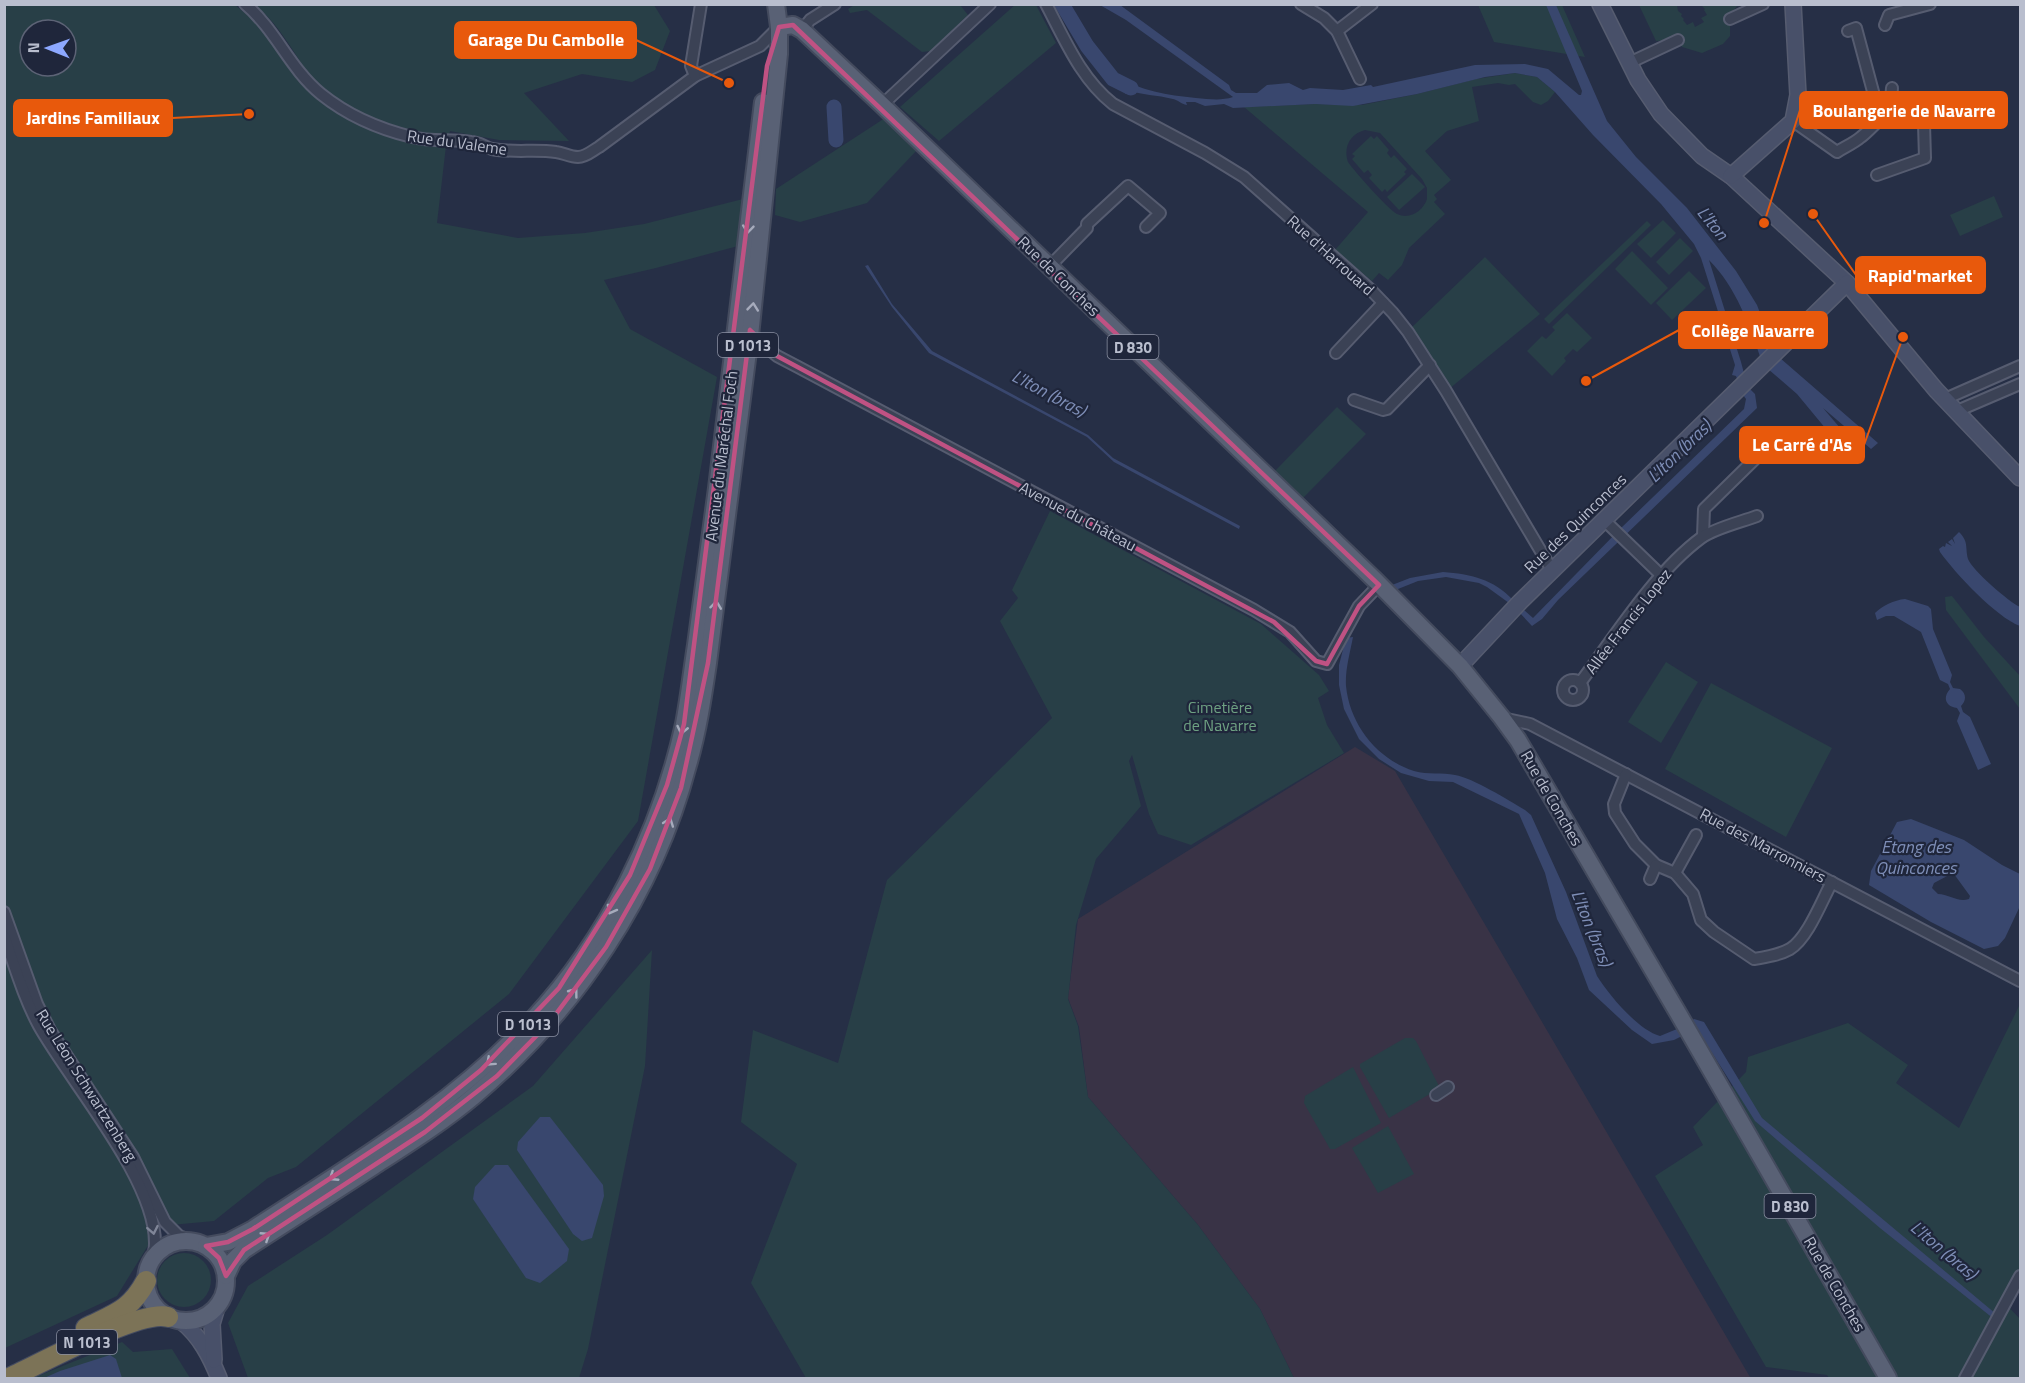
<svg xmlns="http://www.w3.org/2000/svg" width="2025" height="1383" font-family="'Titillium Web',sans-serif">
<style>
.medical{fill:#393346}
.green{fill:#283f47;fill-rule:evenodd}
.water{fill:#39476e;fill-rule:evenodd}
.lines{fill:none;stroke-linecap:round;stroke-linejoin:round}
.river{stroke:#39476e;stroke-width:15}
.street-casing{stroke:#565c70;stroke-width:14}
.secondary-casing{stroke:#565c70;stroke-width:18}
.primary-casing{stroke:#444b5e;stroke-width:20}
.highway-casing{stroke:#454c60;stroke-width:22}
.street{stroke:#3b4255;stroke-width:10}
.secondary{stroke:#485069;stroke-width:15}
.primary{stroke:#596175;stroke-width:16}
.highway{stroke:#7c7357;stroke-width:20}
.oneway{stroke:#a6abbc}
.oneway2{stroke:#808698}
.marked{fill:none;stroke:#bf5283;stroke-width:4.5;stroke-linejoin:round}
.labels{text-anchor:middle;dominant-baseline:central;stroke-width:4.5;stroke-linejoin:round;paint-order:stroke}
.shield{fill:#1f263b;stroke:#8b90a2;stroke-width:1.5}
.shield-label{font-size:15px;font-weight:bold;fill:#b9bece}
.street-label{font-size:16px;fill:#b9bece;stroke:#1f263b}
.park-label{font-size:16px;fill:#6ea182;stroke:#1f263b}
.water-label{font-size:18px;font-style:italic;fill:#7e8eb7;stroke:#1f263b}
.leader{fill:none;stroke:#e8590c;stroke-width:2}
.callout-dot{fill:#e8590c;stroke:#1f263b;stroke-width:2}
.callout{fill:#e8590c;stroke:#e8590c;stroke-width:2}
.callout-label{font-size:18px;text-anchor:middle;font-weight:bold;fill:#fff}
</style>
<rect width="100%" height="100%" fill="#262f46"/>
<!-- medical -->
<polygon class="medical" points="1355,747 1395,771 1750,1377 1747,1378 1294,1378 1260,1309 1198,1225 1088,1097 1079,1027 1068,998 1078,919"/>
<!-- green -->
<g class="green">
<polygon points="856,4 960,5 968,15 931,51 922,52 867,10 850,13 848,9"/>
<polygon points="1016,4 1036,5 1056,43 939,141 900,107"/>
<path d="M5,5H235L257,23L320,101L365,126L409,140L446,146L437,223L518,238L585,233L644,224L743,199L738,246L656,268L604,280L630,329L717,377L638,821L509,994L296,1167L268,1178L214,1221L160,1226L117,1296L5,1348ZM30,30H66V66H30Z"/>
<path d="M255,5H654L670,31L655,70L632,82L582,74L524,93L569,141L499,140L450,131L448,137C401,129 343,115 310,78C305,72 302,64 298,58C285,38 273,19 255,5Z"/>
<polygon points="1478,5 1562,5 1585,57 1494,42"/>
<polygon points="1639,5 1677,5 1678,11 1682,14 1681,16 1684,19 1683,20 1687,25 1693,22 1695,27 1704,22 1701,18 1707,15 1704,10 1705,9 1702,6 1703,5 1736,5 1737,6 1730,15 1730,36 1723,44 1702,53 1682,47 1678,40 1656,41"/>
<path d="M1515,73L1537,77L1555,92L1548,101L1541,105L1533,102L1515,84L1509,85L1498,83L1472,87L1479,121L1447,131L1425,151L1451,180L1434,195L1437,199L1434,202L1445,214L1409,248L1402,265L1388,280L1379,273L1372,281L1335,250L1368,212L1244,107L1315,104L1362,105L1417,94L1476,79ZM1365,130L1380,133L1422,179L1427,188V199C1423,211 1410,220 1397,214C1388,209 1355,172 1348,162C1343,147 1350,134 1365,130Z"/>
<polygon points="885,118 917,150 867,203 800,222 775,215 776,189"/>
<polygon points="1371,136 1374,139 1377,136 1389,150 1387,153 1391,158 1394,155 1407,169 1404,172 1406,174 1387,192 1385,189 1382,192 1369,178 1372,175 1368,170 1364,173 1352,159 1355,156 1352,154"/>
<polygon points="1412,174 1425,187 1399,210 1387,197"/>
<polygon points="1994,196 2003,217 1960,236 1950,215"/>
<polygon points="1663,220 1676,233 1651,258 1637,244"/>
<polygon points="1647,221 1651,225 1549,324 1544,319"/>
<polygon points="1680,238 1693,251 1669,275 1656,262"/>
<polygon points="1632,251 1668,288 1651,305 1615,269"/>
<polygon points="1485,257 1540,314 1449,389 1411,328"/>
<polygon points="1689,271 1706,288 1672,320 1656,303"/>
<polygon points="1567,313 1592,338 1577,352 1573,349 1564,358 1566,361 1552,376 1527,351 1542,336 1546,339 1555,330 1552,327"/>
<polygon points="1337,407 1366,434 1302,499 1275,471"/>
<polygon points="1050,511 1261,624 1319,675 1329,691 1318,698 1327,725 1344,753 1191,845 1158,834 1149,814 1132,755 1129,761 1141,806 1096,859 1076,925 1068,999 1078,1026 1088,1097 1198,1225 1260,1309 1294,1378 806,1378 751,1283 797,1164 741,1122 753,1030 838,1063 887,880 1052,718 1000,621 1018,598 1012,590"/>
<polygon points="1952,596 1984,637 2020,676 2020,709 1946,610 1945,597"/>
<polygon points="1666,662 1698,682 1661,743 1628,722"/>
<polygon points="1711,683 1832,748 1786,837 1665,769"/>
<polygon points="652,950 645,1066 588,1349 579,1378 248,1378 228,1323 248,1286 327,1235 533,1086"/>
<polygon points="2020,1004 2020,1268 2003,1301 2020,1319 2020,1378 1829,1378 1827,1375 1766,1367 1655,1176 1703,1145 1693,1127 1746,1072 1748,1057 1848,1023 1908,1065 1896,1083 1959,1128"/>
<polygon points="1405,1038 1413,1038 1416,1041 1440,1088 1389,1118 1360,1067 1360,1064"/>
<polygon points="1353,1067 1381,1123 1335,1149 1330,1149 1304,1103 1305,1096"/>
<polygon points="1388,1126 1414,1174 1378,1193 1352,1148"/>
<circle cx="184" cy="1280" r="27"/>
<polygon points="122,1342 133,1352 172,1349 190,1378 33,1378"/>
</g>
<!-- water -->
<g class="water">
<path d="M1100,5H1120L1229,85L1231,90L1236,93H1257L1267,85L1289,83L1303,90L1310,88L1343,90L1371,85L1373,87L1475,65L1525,64L1548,69L1579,95H1581L1582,91L1546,5H1556L1607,121L1636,157L1687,208L1736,271L1757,305L1774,350L1762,362C1750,326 1736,287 1709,260L1741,362L1745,377L1739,384L1736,376L1732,375L1735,365L1701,258L1694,244L1661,204L1593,135L1555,92L1537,77L1515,73L1485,77L1417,94L1353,106L1315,104L1233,108L1224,104L1205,106L1195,102H1186L1187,105C1181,104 1178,100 1173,99C1157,95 1142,95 1127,90L1126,94L1110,82L1115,76C1141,91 1167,95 1196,98C1209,99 1221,101 1233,97L1126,20Z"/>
<polygon points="868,265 892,304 932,351 1088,435 1113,458 1240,526 1239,529 1114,462 1087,437 929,353 892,307 865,266"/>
<polygon points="1780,358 1878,443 1871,449 1823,408 1864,456 1855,464 1797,394 1768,369"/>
<polygon points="1749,388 1755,394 1757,408 1558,600 1542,619 1532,626 1519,612 1523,609 1533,618 1620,529 1744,409 1746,399 1743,395"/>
<path d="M1959,532C1969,542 1965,547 1968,559C1972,570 2009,602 2020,607V626C1996,617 1955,573 1940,552L1939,549L1943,546L1945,547L1946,543L1952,546L1948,542L1952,539L1955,544L1953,538Z"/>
<path d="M1443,572C1471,574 1493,579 1513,600L1509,603L1487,587L1479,583L1446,577L1418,581L1393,591L1392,585L1410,578Z"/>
<path d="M1905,599L1928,606L1931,609L1933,629L1952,675L1950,682L1953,688L1960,689C1967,694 1966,701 1961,706L1963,712L1970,717L1991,764L1978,770L1957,721L1960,713L1957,708C1946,707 1942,698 1950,689L1948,684L1940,680L1921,632L1894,616H1886L1877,620L1875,613C1882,606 1894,600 1905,599Z"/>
<path d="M1353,637C1350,653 1345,670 1346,686C1350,725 1377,759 1414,771C1428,775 1442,772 1455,775C1473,778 1508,800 1525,810L1531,815L1566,892L1597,976C1609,995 1638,1030 1660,1036L1677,1029L1682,1036L1674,1040L1652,1044L1632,1030L1589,990L1577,958L1557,919L1545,873L1519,814L1453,782L1429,781L1401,773L1379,759L1359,739L1344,709L1339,685V665L1346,638Z"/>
<path d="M1911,819L1964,840L2002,865L2020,874V906L2005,938L1998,946L1984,949L1931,922L1869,885L1871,871L1897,822ZM1951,874H1954L1970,896L1969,899C1958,903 1949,894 1938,894L1932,888L1934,883Z"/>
<polygon points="1694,1019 1704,1022 1762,1118 1996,1314 1994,1319 1880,1228 1755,1121 1697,1029 1693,1030 1689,1023"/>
<polygon points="540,1117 550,1117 603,1185 604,1196 592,1238 582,1241 573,1234 517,1150 518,1142"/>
<polygon points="495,1165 508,1165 569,1249 567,1261 540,1283 526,1278 473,1199 475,1187"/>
<polygon points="110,1355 116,1359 122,1378 44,1378 60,1371"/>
</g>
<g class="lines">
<!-- river -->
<g class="river">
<polyline points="1062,4 1087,46 1113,79 1131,88"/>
<polyline points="834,107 836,140"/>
</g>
<!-- street casing -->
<g class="street-casing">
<g id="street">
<path d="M245,4C276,30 290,69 321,94C347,115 379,129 412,137C431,142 451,139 471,142C479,142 485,147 492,149C513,153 536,149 556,152C564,153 570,157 578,157C586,157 592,151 599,147L695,76L760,46L779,27"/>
<path d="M1046,4C1065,40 1081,79 1113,104L1205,153L1244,177L1371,290L1393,313L1408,332L1446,391L1552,570"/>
<polyline points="1301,4 1324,18 1337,31 1360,79"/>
<polyline points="1730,19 1763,4"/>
<polyline points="1885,25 1889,15 1930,4"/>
<polyline points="802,30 810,20 835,4"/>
<polyline points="1337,31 1372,4"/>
<polyline points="1848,31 1856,28 1875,99 1886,116"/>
<polyline points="1629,63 1678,40"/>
<polyline points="695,76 691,66 701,4"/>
<polyline points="882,105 990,4"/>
<polyline points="1880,108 1891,100 1892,88"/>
<path d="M1793,121L1837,152C1845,147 1854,143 1861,137C1875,127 1893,98 1911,111C1917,115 1922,118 1924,124L1925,158L1877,175"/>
<polyline points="1049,267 1087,228 1087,224 1128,186 1160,213 1146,227"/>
<polyline points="746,336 757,339 777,356 798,367 1254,610 1290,632 1316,661 1327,664 1359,606 1379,585"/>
<polyline points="1336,353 1383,303"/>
<polyline points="1945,399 2020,366"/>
<polyline points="1354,400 1383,410 1387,409 1430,365"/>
<polyline points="1957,411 2020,384"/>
<polyline points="1604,520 1661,575"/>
<polyline points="1703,536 1704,509 1757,457"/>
<circle cx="1573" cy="690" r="10"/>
<path d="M1580,683C1615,636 1655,572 1701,538C1715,528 1741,522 1757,516"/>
<polyline points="1502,718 1530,724 2020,981"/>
<path d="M1626,774L1614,804L1615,813L1635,844L1656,865L1675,873L1693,894L1701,920L1714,932L1754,959C1767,957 1779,955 1790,949C1808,938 1822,900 1832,882"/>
<polyline points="1675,873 1696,835"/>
<polyline points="1650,879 1656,865"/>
<polyline points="4,912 37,1004 50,1030 133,1157 165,1222 179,1236 193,1241"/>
<path d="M4,936C15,967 24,998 39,1026C71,1083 156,1180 155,1244C155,1250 153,1256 151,1262"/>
<polyline points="1436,1095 1448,1087"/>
<polyline points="1965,1378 2020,1276"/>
</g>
</g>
<!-- secondary casing -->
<g class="secondary-casing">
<g id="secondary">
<polyline points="1600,4 1638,80 1661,114 1702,156 1731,176 1847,283 1936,390 2020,478"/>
<polyline points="1731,176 1793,121 1798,95 1793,4"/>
<polyline points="1460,666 1520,602 1847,283"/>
<path d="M181,1321C200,1336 210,1356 219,1378"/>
<polyline points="214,1360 212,1324 217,1307"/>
</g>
</g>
<!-- primary casing -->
<g class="primary-casing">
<g id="primary">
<polyline points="779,27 793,25 802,30 882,105 1377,582 1460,666 1502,718 1518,740 1678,1013 1888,1378"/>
<circle cx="186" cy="1281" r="40"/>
<path d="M206,1246L228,1242L253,1229C351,1165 452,1106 532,1020C608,938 660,832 684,724C689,698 692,671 696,645C703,593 710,541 717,488C733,360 748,231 763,102"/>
<path d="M226,1276L233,1261L244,1250C288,1222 331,1194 374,1166C408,1144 443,1122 474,1096C576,1010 654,894 688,765C698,731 703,697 708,663L750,336L779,54V27L776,4"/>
</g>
</g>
<!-- highway casing -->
<g class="highway-casing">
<g id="highway">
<path d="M86,1328C114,1314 130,1311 146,1281"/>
<path d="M9,1378C38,1365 140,1309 168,1317"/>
</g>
</g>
<!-- street -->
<use href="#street" class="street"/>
<!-- secondary -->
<use href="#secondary" class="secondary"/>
<!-- primary -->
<use href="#primary" class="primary"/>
<!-- highway -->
<use href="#highway" class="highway"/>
</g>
<!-- one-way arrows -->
<defs><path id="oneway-chevron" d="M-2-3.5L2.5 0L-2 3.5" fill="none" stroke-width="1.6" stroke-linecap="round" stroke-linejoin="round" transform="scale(1.5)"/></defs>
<g class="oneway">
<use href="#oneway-chevron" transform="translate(748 229) rotate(96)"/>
<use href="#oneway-chevron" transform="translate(753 307) rotate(-84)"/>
<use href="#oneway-chevron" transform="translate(716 605) rotate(-83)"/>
<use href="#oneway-chevron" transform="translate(682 730) rotate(103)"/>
<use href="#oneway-chevron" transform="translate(669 822) rotate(-70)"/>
<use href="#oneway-chevron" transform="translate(611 910) rotate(119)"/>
<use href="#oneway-chevron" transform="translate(574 992) rotate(-53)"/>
<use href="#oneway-chevron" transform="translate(490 1062) rotate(138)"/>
<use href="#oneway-chevron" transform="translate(333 1177) rotate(147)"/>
<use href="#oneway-chevron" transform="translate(266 1236) rotate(-33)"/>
</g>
<use class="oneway2" href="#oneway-chevron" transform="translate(153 1230) rotate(79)"/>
<!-- marked area -->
<path class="marked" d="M793,25L1379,585L1359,606L1327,664L1316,661L1274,622L777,356L750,330L708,663L681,788L650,869L606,947L550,1022L497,1076L425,1132L244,1250L226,1276L219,1258L206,1246L228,1242L253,1229L422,1118L481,1070L559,988L630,875L667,785L684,724L767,66L779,27Z"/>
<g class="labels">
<!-- shield labels -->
<g class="shield">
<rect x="718" y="333" width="60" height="24" rx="4.5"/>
<rect x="1107.5" y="335" width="51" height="24" rx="4.5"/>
<rect x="498" y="1012" width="60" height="24" rx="4.5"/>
<rect x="1764.5" y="1194" width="51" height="24" rx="4.5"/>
<rect x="57" y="1330" width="60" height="24" rx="4.5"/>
</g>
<g class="shield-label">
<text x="748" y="345">D 1013</text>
<text x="1133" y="347">D 830</text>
<text x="528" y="1024">D 1013</text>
<text x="1790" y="1206">D 830</text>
<text x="87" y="1342">N 1013</text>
</g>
<!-- street labels -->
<g class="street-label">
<text transform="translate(457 142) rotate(8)">Rue du Valeme</text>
<text transform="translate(1331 255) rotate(42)">Rue d'Harrouard</text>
<text transform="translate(1059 276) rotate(44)">Rue de Conches</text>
<text transform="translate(721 456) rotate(-83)">Avenue du Maréchal Foch</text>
<text transform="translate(1078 516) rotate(28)">Avenue du Château</text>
<text transform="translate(1575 523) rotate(-44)">Rue des Quinconces</text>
<text transform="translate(1628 621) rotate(-52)">Allée Francis Lopez</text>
<text transform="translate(1552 798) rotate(60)">Rue de Conches</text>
<text transform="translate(1763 845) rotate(28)">Rue des Marronniers</text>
<text transform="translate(87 1085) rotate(58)">Rue Léon Schwartzenberg</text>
<text transform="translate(1835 1284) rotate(60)">Rue de Conches</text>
</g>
<!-- park labels -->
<g class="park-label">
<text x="1220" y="707">Cimetière<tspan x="1220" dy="18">de Navarre</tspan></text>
</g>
<!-- water labels -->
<g class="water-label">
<text transform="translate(1713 223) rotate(51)">L'Iton</text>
<text transform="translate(1049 393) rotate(28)">L'Iton (bras)</text>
<text transform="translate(1679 451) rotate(-44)">L'Iton (bras)</text>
<text x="1916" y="846">Étang des<tspan x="1916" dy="21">Quinconces</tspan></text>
<text transform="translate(1592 928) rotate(68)">L'Iton (bras)</text>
<text transform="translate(1944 1250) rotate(40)">L'Iton (bras)</text>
</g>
</g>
<!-- callouts -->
<path class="leader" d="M729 83L636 40M1764 223L1800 110M249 114L172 118M1813 214L1856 275M1586 381L1679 330M1903 337L1864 445"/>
<g class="callout-dot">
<circle cx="729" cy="83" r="6"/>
<circle cx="1764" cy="223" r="6"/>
<circle cx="249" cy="114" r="6"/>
<circle cx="1813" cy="214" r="6"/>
<circle cx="1586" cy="381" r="6"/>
<circle cx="1903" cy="337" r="6"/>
</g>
<g class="callout">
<rect x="455" y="22" width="181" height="36" rx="6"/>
<rect x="1800" y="92" width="207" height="36" rx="6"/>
<rect x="14" y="100" width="158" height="36" rx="6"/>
<rect x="1856" y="257" width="129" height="36" rx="6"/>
<rect x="1679" y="312" width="148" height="36" rx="6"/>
<rect x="1740" y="427" width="124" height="36" rx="6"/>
</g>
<g class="callout-label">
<text x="546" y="46">Garage Du Cambolle</text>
<text x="1904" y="117">Boulangerie de Navarre</text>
<text x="93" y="124">Jardins Familiaux</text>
<text x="1920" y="282">Rapid'market</text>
<text x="1753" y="337">Collège Navarre</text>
<text x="1802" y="451">Le Carré d'As</text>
</g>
<!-- border -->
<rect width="2025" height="1383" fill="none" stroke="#b9bece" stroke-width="12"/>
<!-- north arrow -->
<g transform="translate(48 48) rotate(271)"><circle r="28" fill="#1f263b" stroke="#5d6376" stroke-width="1.5"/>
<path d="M0-4.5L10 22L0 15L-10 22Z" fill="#8da8ff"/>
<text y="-9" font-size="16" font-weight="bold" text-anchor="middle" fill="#b9bece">N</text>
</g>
</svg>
